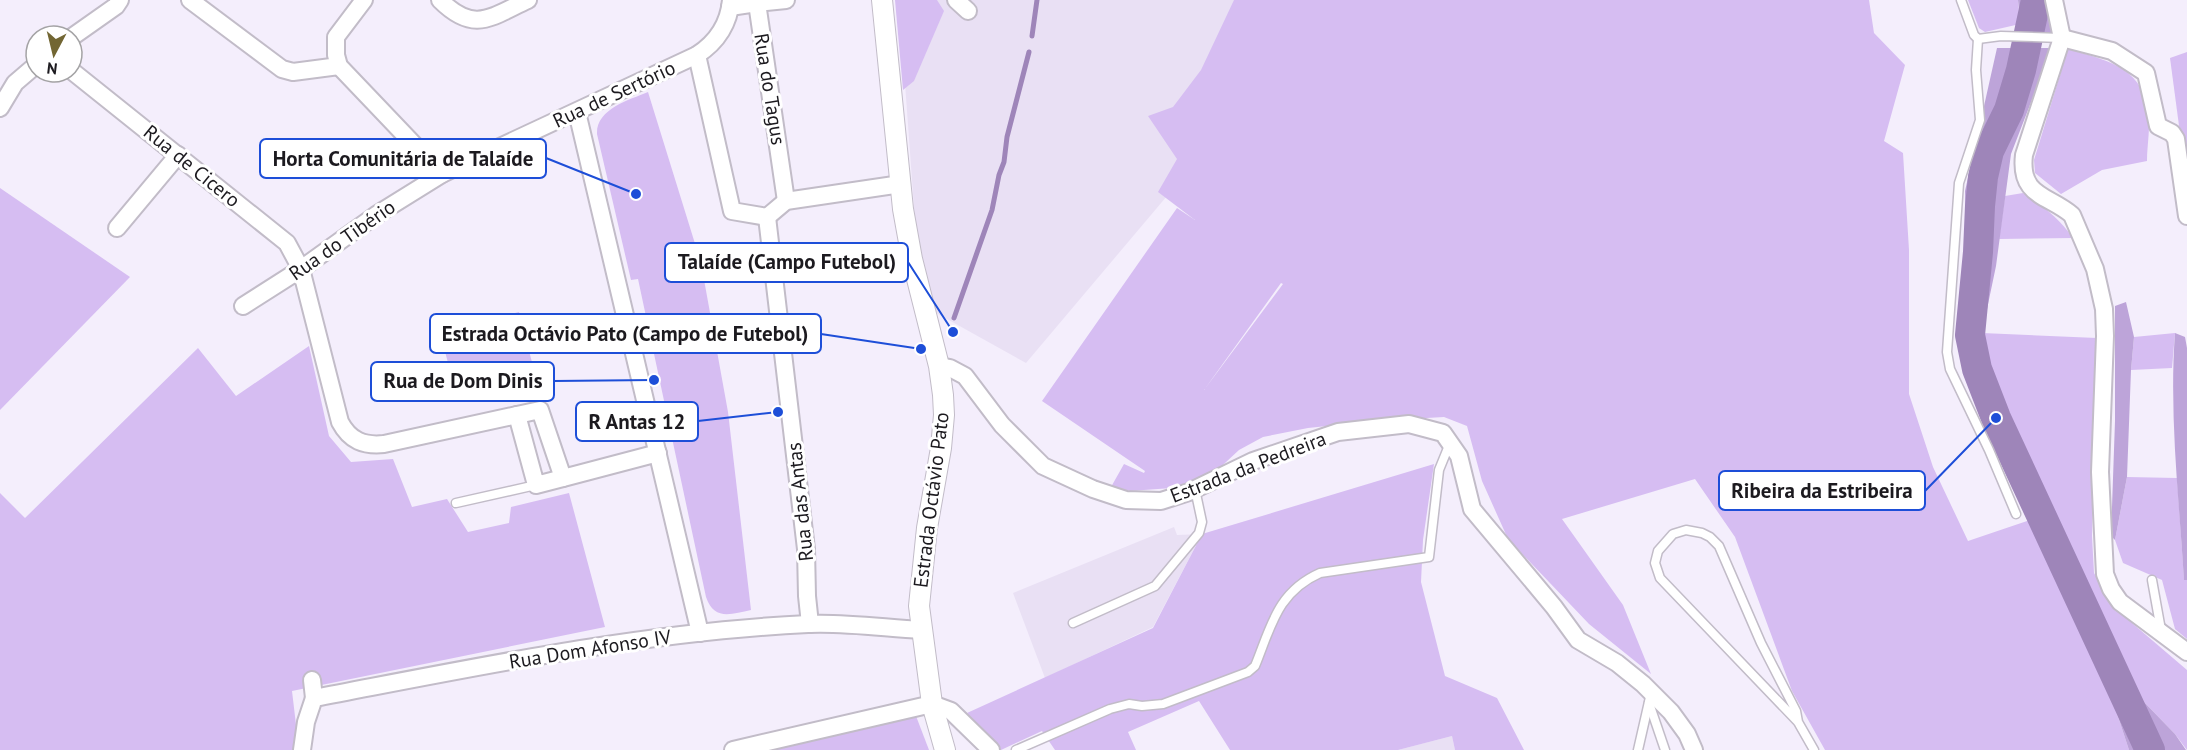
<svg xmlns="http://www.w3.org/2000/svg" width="2187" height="750" font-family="'PT Sans',sans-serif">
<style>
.built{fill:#e9e0f4}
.green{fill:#d6bdf2;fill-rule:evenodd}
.forest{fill:#bda4d9}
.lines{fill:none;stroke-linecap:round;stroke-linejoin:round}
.stream{stroke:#9e85b9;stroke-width:5}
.river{stroke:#9e85b9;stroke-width:30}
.service-casing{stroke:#c2bcc8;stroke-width:11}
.minor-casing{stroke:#c2bcc8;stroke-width:20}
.tertiary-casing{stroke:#c2bcc8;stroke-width:22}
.service{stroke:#fff;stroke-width:8}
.minor{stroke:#fff;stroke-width:16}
.tertiary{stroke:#fff;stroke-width:20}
.labels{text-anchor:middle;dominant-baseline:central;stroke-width:6;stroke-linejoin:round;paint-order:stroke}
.street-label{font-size:20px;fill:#1c1a1f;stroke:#fff}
.leader{fill:none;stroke:#1d4ed8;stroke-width:2}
.callout-dot{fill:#1d4ed8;stroke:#fff;stroke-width:2}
.callout{fill:#fff;stroke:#1d4ed8;stroke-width:2}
.callout-label{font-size:21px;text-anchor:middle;font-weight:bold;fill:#1c1a1f}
</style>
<rect width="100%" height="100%" fill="#f4eefc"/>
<!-- built -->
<g class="built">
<polygon points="899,0 1258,0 1194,164 1026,363 929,309 916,235"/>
<polygon points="1174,527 1177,535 1202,534 1153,627 1045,678 1013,593"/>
<polygon points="1452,736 1455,750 1398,750 1417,745"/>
</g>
<!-- green -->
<g class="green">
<polygon points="895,0 937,0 944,11 914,81 903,90"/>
<path d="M1234,0H1869L1874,33L1905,65L1884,141L1903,153L1909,250V394L1933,467L1968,541L2030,520L2103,671L2129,750H1825L1792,691L1735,537L1695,479L1562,519L1623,605L1651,674L1589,624L1508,539L1482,481L1467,426L1444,417L1374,421L1308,428L1263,437L1239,450L1211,476L1172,488L1130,491L1111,487L1124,464L1144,473L1145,471L1042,401L1177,208L1195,220L1158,192L1177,159L1148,116L1173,107L1201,70ZM1281,283L1283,284L1204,390Z"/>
<polygon points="1968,0 2018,0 2020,24 1985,32 1979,28"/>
<path d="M2068,49C2104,60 2140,65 2148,109C2151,125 2147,145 2147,161L2102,170L2061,194L2035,173L2034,160Z"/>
<polygon points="2187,52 2187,186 2170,58"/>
<path d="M648,92L701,263L728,412L751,610C731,614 714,621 706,597L638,279L631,280L597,134C596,109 629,100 648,92Z"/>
<polygon points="0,188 130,277 0,410"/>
<path d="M2023,193C2042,205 2060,219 2073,238L1999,239L2005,196Z"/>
<polygon points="519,312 534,370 455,390 440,332"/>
<polygon points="1982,333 2097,338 2092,536 2094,573 2107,595 2132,623 2187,670 2187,750 2175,734 2144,702 2085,580 2071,558 2033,479 1992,377"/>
<polygon points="2175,333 2172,368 2131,370 2134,337"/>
<polygon points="309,346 329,436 351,462 393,459 412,507 447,499 468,532 509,523 511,507 569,493 605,627 292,691 299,750 0,750 0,493 25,518 198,348 236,396"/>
<polygon points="1434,464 1423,540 1421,582 1445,676 1497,698 1524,750 1455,750 1452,736 1398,750 1230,750 1199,701 1128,732 1136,750 1055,750 1042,731 1001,750 967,713 1153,628 1202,534"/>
<polygon points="2127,477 2177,478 2184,579 2187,580 2187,639 2175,629 2162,580 2123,563 2115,540"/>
<polygon points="916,716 929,750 770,750"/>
</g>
<!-- forest -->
<g class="forest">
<path d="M2018,0H2046L2047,9L2059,25L2056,32C2045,35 2031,35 2021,29Z"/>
<polygon points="1997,48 2052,48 2011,154 1996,266 1982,333 1992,377 2033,479 2071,558 2085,580 2144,702 2175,734 2186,750 2129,750 2103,671 2030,520 1983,411 1960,324 1966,267 1965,191"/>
<polygon points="2126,302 2134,337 2131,370 2127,477 2115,540 2111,536 2115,421 2115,306"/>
<path d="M2175,333L2185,337L2187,348V580H2184C2179,498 2169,415 2175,333Z"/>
</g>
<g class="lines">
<!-- stream -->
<g class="stream">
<polyline points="1032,36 1037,0"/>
<polyline points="954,318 992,210 999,175 1004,162 1007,137 1029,52"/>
</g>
<!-- river -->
<polyline class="river" points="2036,0 2021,70 2009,110 1989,151 1983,177 1980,206 1978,252 1970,335 1977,369 1996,418 2150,750"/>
<!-- service casing -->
<g class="service-casing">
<g id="service">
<polyline points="1961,0 1974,35 1978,39 2001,36 2062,38"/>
<polyline points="1978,39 1976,70 1980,120 1959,183 1947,352 1950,369 1989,450 2016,514"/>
<polyline points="456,503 536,485"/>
<polyline points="2152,580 2161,630"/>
<polyline points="1073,623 1155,586 1199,533 1202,522 1195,489"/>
<polyline points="1649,703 1665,750"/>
<polyline points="1798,722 1796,711 1761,643 1719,546 1710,537 1702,533 1686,530 1673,534 1658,551 1655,563 1660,578 1798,722 1814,750"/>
<path d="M1016,750L1110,709L1129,704L1142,706L1163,704L1248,672L1255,666C1271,627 1277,592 1320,573L1429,557L1439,470L1450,443"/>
<polyline points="1638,750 1651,693"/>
</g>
</g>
<!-- minor casing -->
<g class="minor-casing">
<g id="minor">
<polyline points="190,0 282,69 293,72 339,66"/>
<path d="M364,0L336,37V55L339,66L442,174L697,55C717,42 729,23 731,0"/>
<path d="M440,0C474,34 491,17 528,0"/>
<polyline points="956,0 968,11"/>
<path d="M2054,0L2062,38L2024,155C2019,197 2049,195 2072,215L2095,269L2104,309L2105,336L2100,472L2105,574L2111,589L2120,602L2187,652"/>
<polyline points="757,3 786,0"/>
<polyline points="730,7 757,3 786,201"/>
<polyline points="72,37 116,6 120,0"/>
<polyline points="2062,38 2112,51 2146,73 2158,126 2172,133 2176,139 2187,216"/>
<polyline points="697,55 732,211 767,217"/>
<path d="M72,71L287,243L301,269L340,422C350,441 364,446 384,444L540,410L563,478L658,453"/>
<polyline points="0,108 15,83 36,65"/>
<polyline points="577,112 700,633"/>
<polyline points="767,217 806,549 807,596 810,624"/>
<polyline points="767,217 786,201 901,184"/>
<polyline points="117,228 178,155"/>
<polyline points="243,306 301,269 376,215 442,174"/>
<polyline points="939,366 950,368 965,376 1002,425 1043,466 1093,489 1126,500 1161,501 1189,492 1253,461 1338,432 1409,424 1443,433 1459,456 1472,509 1554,607 1578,640 1617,663 1643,684 1671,712 1687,734 1694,750"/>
<polyline points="517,415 536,485 563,478"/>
<polyline points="312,680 314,698"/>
<path d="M302,750L306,722L314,698C477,667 641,632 808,624C843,622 885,628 921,630"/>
<polyline points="733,750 932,704 951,711 991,750"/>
</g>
</g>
<!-- tertiary casing -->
<g class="tertiary-casing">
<polyline id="tertiary" points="882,0 903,209 912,259 939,366 943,395 944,415 941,448 927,528 919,606 932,704 945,750"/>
</g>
<!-- service -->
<use href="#service" class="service"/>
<!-- minor -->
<use href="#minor" class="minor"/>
<!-- tertiary -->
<use href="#tertiary" class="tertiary"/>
</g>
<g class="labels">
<!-- street labels -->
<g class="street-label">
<text transform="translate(770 89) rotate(81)">Rua do Tagus</text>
<text transform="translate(614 94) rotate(-25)">Rua de Sertório</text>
<text transform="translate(192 166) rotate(39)">Rua de Cicero</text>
<text transform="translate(342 240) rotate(-35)">Rua do Tibério</text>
<text transform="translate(1248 467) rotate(-21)">Estrada da Pedreira</text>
<text transform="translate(931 500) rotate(-83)">Estrada Octávio Pato</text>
<text transform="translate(800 502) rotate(-96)">Rua das Antas</text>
<text transform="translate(590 649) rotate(-9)">Rua Dom Afonso IV</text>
</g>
</g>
<!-- callouts -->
<path class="leader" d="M636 194L546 158M953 332L908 262M921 349L821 334M654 380L554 381M778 412L698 421M1996 418L1925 491"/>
<g class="callout-dot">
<circle cx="636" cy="194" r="6"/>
<circle cx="953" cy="332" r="6"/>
<circle cx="921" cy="349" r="6"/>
<circle cx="654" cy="380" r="6"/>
<circle cx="778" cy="412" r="6"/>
<circle cx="1996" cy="418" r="6"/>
</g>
<g class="callout">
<rect x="260" y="139" width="286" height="39" rx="6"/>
<rect x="665" y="243" width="243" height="39" rx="6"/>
<rect x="430" y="314" width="391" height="39" rx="6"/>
<rect x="371" y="362" width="183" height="39" rx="6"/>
<rect x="576" y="402" width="122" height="39" rx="6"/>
<rect x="1719" y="471" width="206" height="39" rx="6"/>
</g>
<g class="callout-label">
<text x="403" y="166">Horta Comunitária de Talaíde</text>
<text x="787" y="269">Talaíde (Campo Futebol)</text>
<text x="625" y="341">Estrada Octávio Pato (Campo de Futebol)</text>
<text x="463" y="388">Rua de Dom Dinis</text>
<text x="637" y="429">R Antas 12</text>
<text x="1822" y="498">Ribeira da Estribeira</text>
</g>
<!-- north arrow -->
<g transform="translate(54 54) rotate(187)"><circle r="28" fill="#ffffff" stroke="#a4a3a5" stroke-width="1.5"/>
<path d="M0-4.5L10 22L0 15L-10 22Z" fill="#726633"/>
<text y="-9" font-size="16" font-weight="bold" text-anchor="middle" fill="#1c1a1f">N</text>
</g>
</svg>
